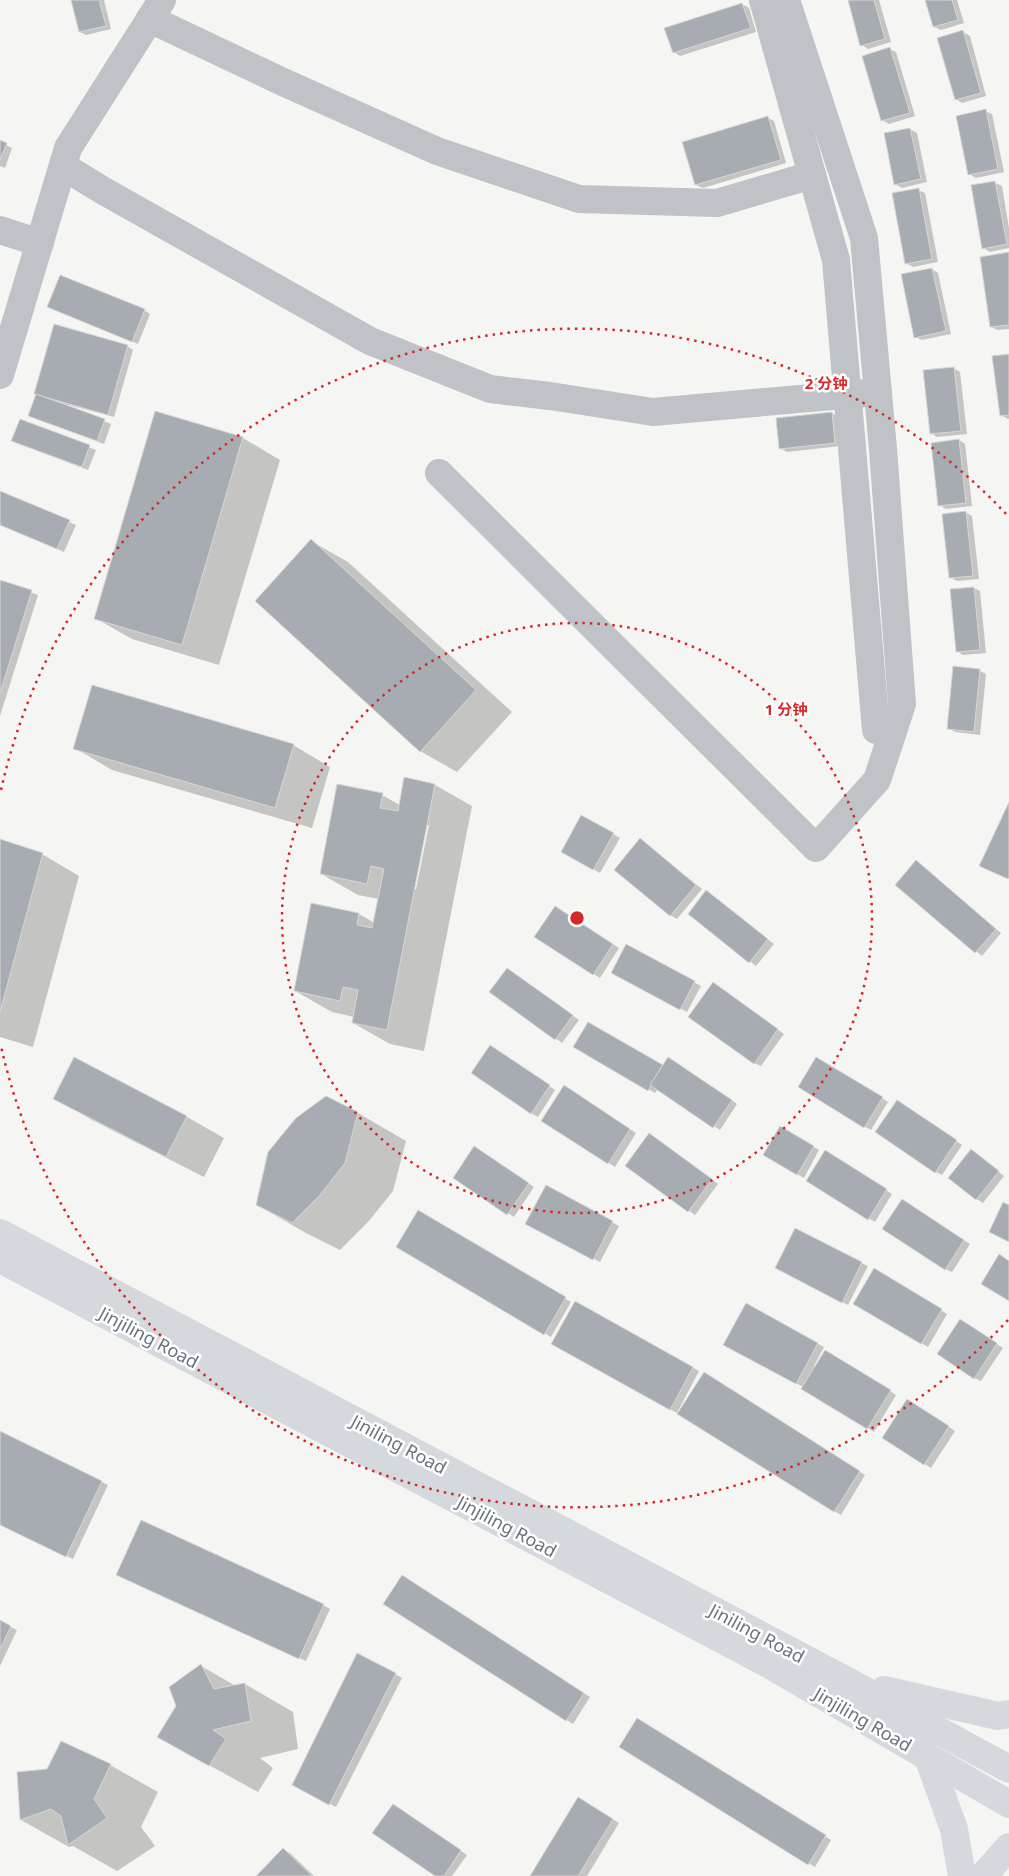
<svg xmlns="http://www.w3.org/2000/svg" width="1009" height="1876" font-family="'Noto Sans','Noto Sans SC',sans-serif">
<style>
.shadow{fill:#0003;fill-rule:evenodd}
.building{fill:#a6acb2;stroke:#d7d7d5}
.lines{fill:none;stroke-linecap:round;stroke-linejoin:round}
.minor{stroke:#bfc2c6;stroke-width:28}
.major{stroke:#d5d8dc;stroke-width:28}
.highway{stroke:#d5d8dc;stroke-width:28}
.ring{fill:none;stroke:#d62828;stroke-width:2.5;stroke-dasharray:2.5 5}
.labels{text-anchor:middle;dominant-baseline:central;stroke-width:5;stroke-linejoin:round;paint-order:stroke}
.street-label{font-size:18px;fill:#687380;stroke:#fff}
.centre{fill:#d62828;stroke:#fff;stroke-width:2.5}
.ring-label{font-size:15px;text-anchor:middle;font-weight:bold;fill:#d62828;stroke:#fff;stroke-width:5;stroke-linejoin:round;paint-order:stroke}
</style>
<rect width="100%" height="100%" fill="#f5f6f3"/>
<!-- shadow -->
<g class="shadow">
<polygon points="72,0 104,0 111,29 86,35 80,32"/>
<polygon points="850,0 879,0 891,42 868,49 862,45"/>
<polygon points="927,0 957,0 964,23 941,30 934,27"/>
<polygon points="742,4 749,8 756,32 680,56 674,52"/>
<polygon points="963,32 970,36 986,96 962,103 956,99"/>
<polygon points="890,49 896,52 915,116 889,124 882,120"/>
<polygon points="985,111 992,114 1004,172 976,178 969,174"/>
<polygon points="768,118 774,121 786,163 703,188 696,185"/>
<polygon points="910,129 917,133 927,182 902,188 895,184"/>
<polygon points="0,142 12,148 5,168 0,166"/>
<polygon points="995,183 1002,186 1009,228 1009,248 990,252 983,248"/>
<polygon points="918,190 925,193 938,262 913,267 906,263"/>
<polygon points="1009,254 1009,329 998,330 991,327"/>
<polygon points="932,269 938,273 951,334 922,340 915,337"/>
<polygon points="49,307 144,310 150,314 138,344"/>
<polygon points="127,346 133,350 114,417 69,405 68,407 111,424 104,444 29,416 37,394"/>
<polygon points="1009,355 1009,419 1008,419 1001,415"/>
<polygon points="953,368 960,372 967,434 937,437 931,433"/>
<polygon points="156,412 243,438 280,460 219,665 132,639 95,618"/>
<polygon points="832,413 838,417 841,446 787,452 780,448"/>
<polygon points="20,420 96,450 88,470 19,444"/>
<polygon points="959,440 965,444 972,506 946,509 939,505"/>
<polygon points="0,493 76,525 64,552 0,525"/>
<polygon points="965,512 972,516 979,579 957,581 950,577"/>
<polygon points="311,541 348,562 512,712 457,772 420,751"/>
<polygon points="0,581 38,595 0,716"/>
<polygon points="974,588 980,591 986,653 963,655 957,651"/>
<polygon points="955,668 980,671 986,674 980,735 955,732 948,728"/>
<polygon points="293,745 330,767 312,828 112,770 75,748"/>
<path d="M405,779L435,785L472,806L424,1051L390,1044L353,1023L354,1017L332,1012L295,991L359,914L375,923L379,899L358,895L321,874L382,795L400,805ZM426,825H429L416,889H414Z"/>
<polygon points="582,816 620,838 600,873 562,852"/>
<polygon points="641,840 702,889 677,919 670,915"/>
<polygon points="0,841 42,854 79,876 33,1047 0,1037"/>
<polygon points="922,866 1001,933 982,956 897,884"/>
<polygon points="707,892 774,944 756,966 689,914"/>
<polygon points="561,911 619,948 600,978 536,937"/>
<polygon points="627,946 701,986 687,1012 613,973"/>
<polygon points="513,973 579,1020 562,1043 491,992"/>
<polygon points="719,988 784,1034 761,1066 754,1063"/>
<polygon points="575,1047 663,1067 675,1062 737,1104 720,1130 658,1089 655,1093"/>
<polygon points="496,1050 555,1090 538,1117 531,1113"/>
<polygon points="816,1058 888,1102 871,1130 799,1087"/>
<polygon points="75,1059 187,1117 224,1138 204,1177 92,1120 55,1098"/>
<polygon points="571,1091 636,1133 615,1167 543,1121"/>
<polygon points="903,1105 962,1145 942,1175 936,1172"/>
<polygon points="358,1113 406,1141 393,1191 368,1222 340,1250 306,1233 257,1205"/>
<polygon points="780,1127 819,1150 804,1178 764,1155"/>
<polygon points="656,1138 718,1184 695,1215 627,1166"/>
<polygon points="972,1150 1004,1176 983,1203 977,1199"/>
<polygon points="481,1151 534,1187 514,1217 454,1178"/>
<polygon points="825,1152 892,1194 875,1222 808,1180"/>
<polygon points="546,1187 619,1226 600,1262 527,1223"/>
<polygon points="908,1204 970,1244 952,1272 945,1269"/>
<polygon points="418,1212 571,1302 551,1337 398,1247"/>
<polygon points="861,1263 868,1266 848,1305 783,1271"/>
<polygon points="874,1270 947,1314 928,1347 855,1304"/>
<polygon points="575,1303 699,1371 677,1413 552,1344"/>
<polygon points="746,1304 824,1347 814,1366 816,1367 825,1351 896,1395 874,1432 803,1387 724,1344"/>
<polygon points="967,1324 1003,1348 981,1381 974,1378"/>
<polygon points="711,1377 865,1475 841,1515 834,1511"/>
<polygon points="914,1404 955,1431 931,1468 884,1438"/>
<polygon points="0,1433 108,1485 73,1559 0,1524"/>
<polygon points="124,1578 323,1605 330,1609 306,1661"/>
<polygon points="409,1580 590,1697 573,1724 385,1603"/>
<polygon points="0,1622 17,1630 0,1666"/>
<polygon points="201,1666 236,1686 245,1684 293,1712 298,1749 260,1758 273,1768 258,1792 158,1737"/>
<polygon points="395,1674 402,1678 336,1807 299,1788"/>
<polygon points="637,1720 831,1840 815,1867 621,1747"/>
<polygon points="110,1765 158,1792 141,1827 155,1846 117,1871 73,1846 69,1847 21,1820"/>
<polygon points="579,1799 619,1823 587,1876 532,1876"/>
<polygon points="399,1809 467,1855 452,1876 437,1876"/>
<polygon points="284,1850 290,1853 314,1876 258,1876"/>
</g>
<!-- building -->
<g class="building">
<polygon points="71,0 99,0 106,26 79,32"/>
<polygon points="848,0 874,0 885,39 860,46"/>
<polygon points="925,0 952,0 958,20 933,27"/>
<polygon points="742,3 751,28 673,53 664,28"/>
<polygon points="963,30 981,93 955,100 937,38"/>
<polygon points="890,47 910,113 881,121 862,56"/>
<polygon points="986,109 998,169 968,175 956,116"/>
<polygon points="768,116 781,160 695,185 682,142"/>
<polygon points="910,128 921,179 894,185 884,133"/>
<polygon points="0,140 7,143 0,160"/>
<polygon points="995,181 1007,244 982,249 971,185"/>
<polygon points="919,188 932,259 905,264 892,193"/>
<polygon points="1009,252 1009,325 990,327 980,257"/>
<polygon points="932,268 946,331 914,338 901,274"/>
<polygon points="60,275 145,309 132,342 47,307"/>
<polygon points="54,324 128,345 108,415 34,394"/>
<polygon points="1009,354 1009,415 1000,416 992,356"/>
<polygon points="954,367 961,431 930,434 923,370"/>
<polygon points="36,394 105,419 97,441 28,416"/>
<polygon points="155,411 243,437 182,645 94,619"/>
<polygon points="832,412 835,443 779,449 776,418"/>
<polygon points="20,419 90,445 82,467 11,441"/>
<polygon points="959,439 966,503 938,506 931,443"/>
<polygon points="0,491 70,520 57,549 0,525"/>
<polygon points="966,511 973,576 949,578 942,514"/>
<polygon points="311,539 476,690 420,752 255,601"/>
<polygon points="0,580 32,590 0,693"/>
<polygon points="974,587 980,650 956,652 950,589"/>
<polygon points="953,666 980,669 974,732 947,729"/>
<polygon points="92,685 294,744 275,808 73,749"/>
<polygon points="404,777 435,784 387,1030 352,1023 358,990 343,987 340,1001 294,991 311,903 359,913 357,925 372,928 384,869 371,866 367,884 320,874 337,784 383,793 380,808 398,811"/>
<polygon points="1009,802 1009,878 1008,879 979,866"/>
<polygon points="581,815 614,833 593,870 561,852"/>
<polygon points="640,838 696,885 670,916 614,870"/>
<polygon points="0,839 43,853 0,1012"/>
<polygon points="916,860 996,929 975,953 895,885"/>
<polygon points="706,890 768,939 749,963 688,914"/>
<polygon points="555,906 613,944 593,975 534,937"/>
<polygon points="626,944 695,981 680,1010 611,973"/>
<polygon points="507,968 573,1015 555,1040 489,992"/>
<polygon points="713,982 778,1029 754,1064 688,1017"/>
<polygon points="588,1022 663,1065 648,1091 573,1047"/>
<polygon points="490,1045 550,1085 531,1114 471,1073"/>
<polygon points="74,1057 187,1116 166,1157 53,1099"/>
<polygon points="668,1057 732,1100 713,1128 650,1085"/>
<polygon points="816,1057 883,1097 864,1128 798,1087"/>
<polygon points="564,1085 630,1129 608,1164 541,1121"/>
<polygon points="326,1096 358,1112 345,1163 320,1195 292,1223 256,1205 268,1152 296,1118"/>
<polygon points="897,1100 957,1140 935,1173 875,1132"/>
<polygon points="780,1126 814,1146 797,1175 763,1155"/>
<polygon points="649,1133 712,1179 688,1212 625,1166"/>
<polygon points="474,1146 529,1183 507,1215 453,1178"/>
<polygon points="971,1149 999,1171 976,1200 948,1178"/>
<polygon points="825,1150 887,1189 868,1220 806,1181"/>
<polygon points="546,1185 613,1221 593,1260 525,1224"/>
<polygon points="902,1199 964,1240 945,1270 882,1229"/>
<polygon points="1003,1202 1009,1205 1009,1242 989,1232"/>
<polygon points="418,1210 566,1297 544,1335 396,1247"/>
<polygon points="795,1228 862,1262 842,1303 775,1268"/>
<polygon points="999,1254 1009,1261 1009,1301 981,1284"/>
<polygon points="874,1268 942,1309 921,1344 853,1304"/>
<polygon points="575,1301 693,1367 670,1410 551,1344"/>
<polygon points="746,1303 818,1343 796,1384 723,1345"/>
<polygon points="960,1319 997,1343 974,1379 937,1354"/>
<polygon points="825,1350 891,1390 867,1429 801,1389"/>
<polygon points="704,1372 860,1471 834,1512 677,1414"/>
<polygon points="907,1399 949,1426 924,1465 882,1438"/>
<polygon points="0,1431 102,1481 66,1557 0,1525"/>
<polygon points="141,1520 324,1604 299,1659 116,1575"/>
<polygon points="402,1575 584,1693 566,1721 383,1604"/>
<polygon points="0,1620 11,1626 0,1649"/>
<polygon points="357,1653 396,1673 329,1805 292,1785"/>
<polygon points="201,1664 214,1689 245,1683 251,1721 213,1730 226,1739 209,1766 157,1737 176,1706 169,1687"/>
<polygon points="637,1718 826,1835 808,1865 619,1747"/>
<polygon points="61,1741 111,1764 94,1799 107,1818 68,1845 61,1816 51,1809 20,1820 17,1772 47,1769"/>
<polygon points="578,1797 613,1819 578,1876 530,1876"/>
<polygon points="393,1804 461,1850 444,1876 435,1876 372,1833"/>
<polygon points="283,1848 312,1876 256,1876"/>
</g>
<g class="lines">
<!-- minor -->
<g class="minor">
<polyline points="763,0 836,260 876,730"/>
<polyline points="150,19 283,82 437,151 579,199 717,203 812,175"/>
<polyline points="63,166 102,190 370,341 490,389 550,396 653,412 878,392"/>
<polyline points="0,230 40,243"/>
<polyline points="0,375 68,148 162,0"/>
<polyline points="439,473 816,848 877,780 902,704 883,449 864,238 786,0"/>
</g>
<!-- major -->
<g class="major">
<polyline points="0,1233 847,1681 1009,1769"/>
<polyline points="0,1259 763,1661 1009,1804"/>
<polyline points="884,1690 998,1716 1009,1714"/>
<polyline points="928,1757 954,1829 962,1876"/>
</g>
<!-- highway -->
<polyline class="highway" points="983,1876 1009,1847"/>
</g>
<!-- distance rings -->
<g class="ring">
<circle cx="577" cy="918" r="295"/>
<path d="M1008 1320A590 590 0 0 1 1 1046M1 790A590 590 0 0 1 1008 516"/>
</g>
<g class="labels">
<!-- street labels -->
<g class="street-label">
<text transform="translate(149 1337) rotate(28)">Jinjiling Road</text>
<text transform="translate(399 1444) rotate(28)">Jiniling Road</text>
<text transform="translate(507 1526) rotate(28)">Jinjiling Road</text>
<text transform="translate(757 1633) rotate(28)">Jiniling Road</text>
<text transform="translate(863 1719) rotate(30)">Jinjiling Road</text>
</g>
</g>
<circle cx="577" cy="918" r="8" class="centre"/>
<g class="ring-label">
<text x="826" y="389">2 分钟</text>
<text x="786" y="715">1 分钟</text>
</g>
</svg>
